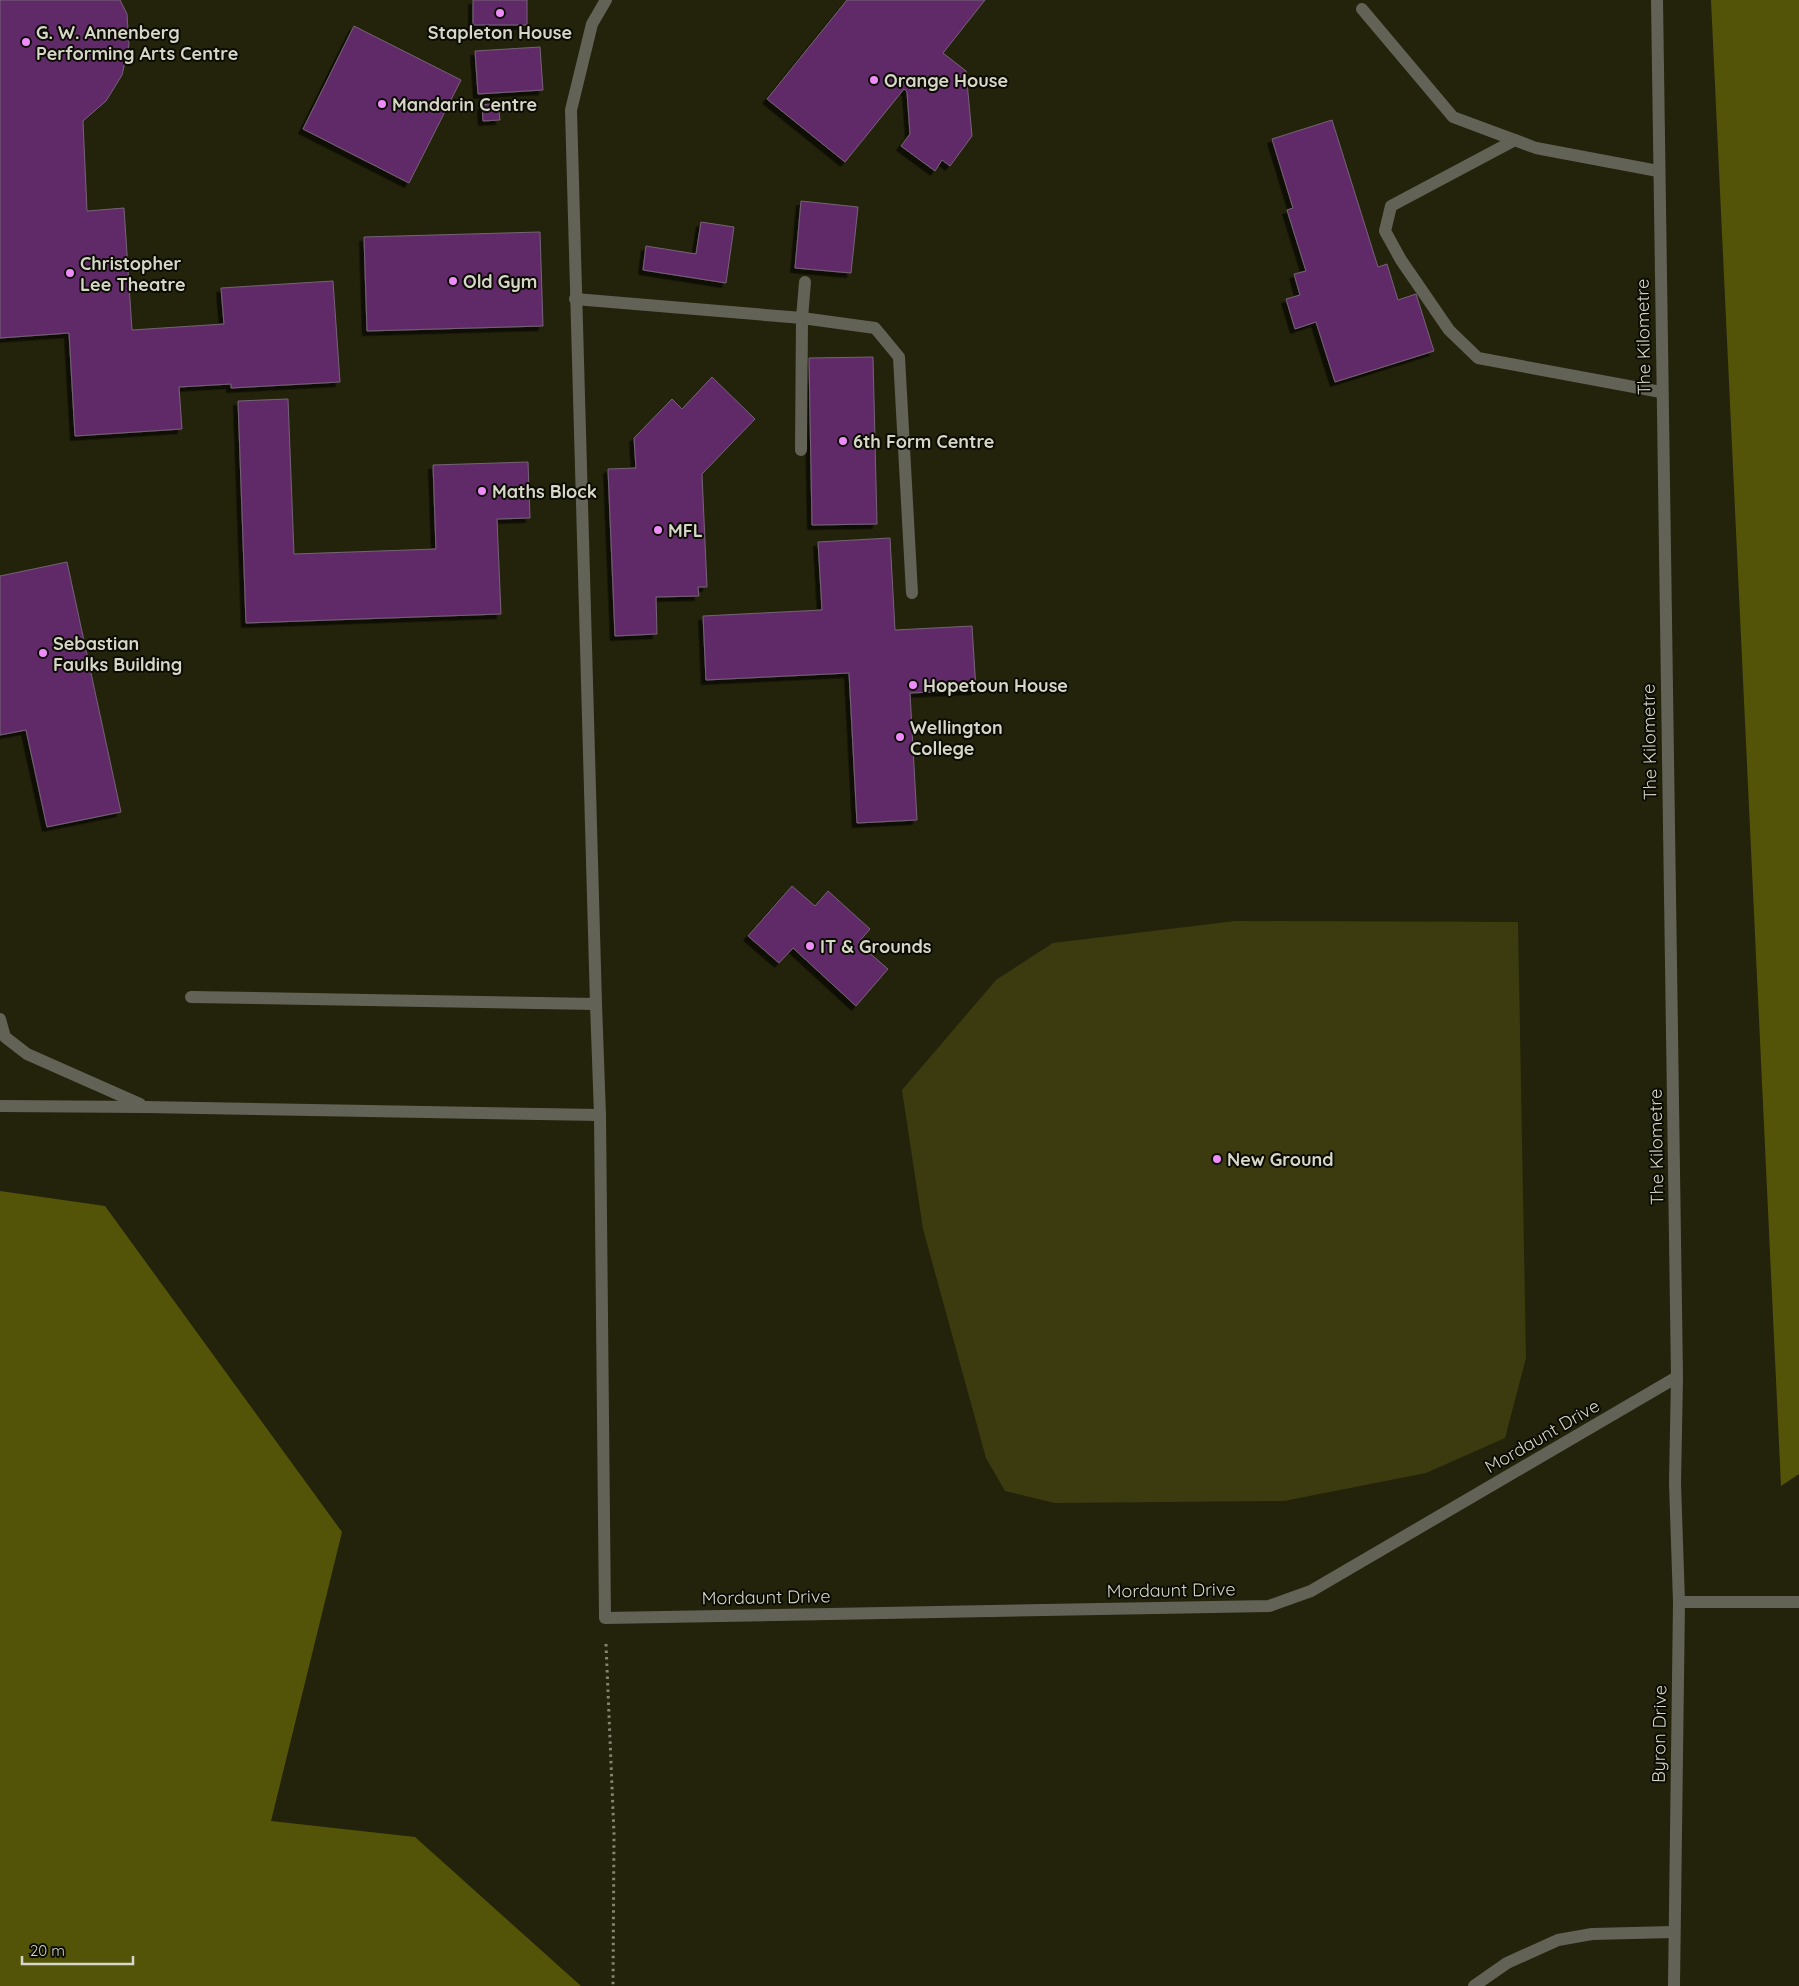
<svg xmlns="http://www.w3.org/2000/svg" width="1799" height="1986" font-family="Quicksand,sans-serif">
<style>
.green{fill:#3b3b0f}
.forest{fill:#545409}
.building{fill:#612c67;stroke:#756277;filter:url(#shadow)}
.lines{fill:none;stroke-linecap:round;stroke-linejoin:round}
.path{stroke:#858572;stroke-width:3;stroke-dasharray:2.5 4;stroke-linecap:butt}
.service{stroke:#626257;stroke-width:12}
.minor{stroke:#626257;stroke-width:12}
.poi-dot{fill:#ee8cf9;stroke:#0c0c04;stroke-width:2}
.labels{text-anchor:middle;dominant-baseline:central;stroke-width:4;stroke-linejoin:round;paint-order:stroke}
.poi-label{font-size:18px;font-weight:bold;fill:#d6d7c8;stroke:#0c0c04;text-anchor:start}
.street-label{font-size:18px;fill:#d6d7c8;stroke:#0c0c04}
</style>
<defs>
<filter id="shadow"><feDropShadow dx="-4.5" dy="4.5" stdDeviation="0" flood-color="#0009"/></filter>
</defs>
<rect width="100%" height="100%" fill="#23230b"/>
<!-- green -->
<polygon class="green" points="1235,921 1518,922 1526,1358 1505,1438 1426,1473 1284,1501 1055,1503 1005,1491 986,1458 923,1229 902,1090 996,980 1053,943"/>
<!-- forest -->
<g class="forest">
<polygon points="1711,0 1799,0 1799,1474 1781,1486"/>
<polygon points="0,1191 105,1206 342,1532 271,1821 415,1837 581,1986 0,1986"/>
</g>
<!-- building -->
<g class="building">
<polygon points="0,0 120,0 127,14 129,45 122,75 106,101 83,121 87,211 124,208 132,330 224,324 221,288 333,281 340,382 231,388 231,384 179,387 182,429 75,436 69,333 0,338"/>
<rect x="473" y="0" width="54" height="25"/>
<polygon points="847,0 985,0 943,53 966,71 972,136 950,166 942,160 935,171 901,146 910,134 907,92 904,89 845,162 767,99"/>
<polygon points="354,26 461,80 409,183 303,129"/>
<polygon points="540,47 543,90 478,94 475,51"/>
<polygon points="498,103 500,120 483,121 482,105"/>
<polygon points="1332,120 1378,267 1387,264 1398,300 1416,294 1434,351 1335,382 1316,322 1295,329 1286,299 1300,295 1294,274 1306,271 1287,210 1293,208 1272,139"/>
<polygon points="801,201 858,207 851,273 795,268"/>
<polygon points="701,222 734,227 726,283 643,270 646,246 696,254"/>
<polygon points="540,232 543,326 367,331 364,237"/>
<polygon points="873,357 877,524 812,525 809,358"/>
<polygon points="712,377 755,419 702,474 707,587 698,587 699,596 656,597 657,634 615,636 608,469 636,468 634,438 672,399 682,409"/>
<polygon points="288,399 294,554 436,549 433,465 528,462 530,518 497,519 501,614 246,623 238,401"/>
<polygon points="890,538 895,630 972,626 976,690 910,693 917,820 857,823 849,673 706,680 703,616 822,610 818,542"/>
<polygon points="67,562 121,812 47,827 26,730 0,735 0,576"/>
<polygon points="792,886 815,906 828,891 870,929 858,943 888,969 856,1006 793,948 779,963 748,936"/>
</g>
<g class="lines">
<!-- path -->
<polyline class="path" points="606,1644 614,1834 613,1986"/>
<!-- service -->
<g class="service">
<polyline points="1362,9 1453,117 1536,148 1658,171"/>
<polyline points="1515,140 1391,206 1385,231 1401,260 1449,330 1478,358 1661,392"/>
<polyline points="575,299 802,318 875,328 899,357 912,593"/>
<polyline points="801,450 802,318 805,282"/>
<polyline points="191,997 596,1004 571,110 592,24 606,0"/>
<polyline points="596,1004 600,1115 605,1618 1269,1606 1311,1591 1677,1377"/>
<polyline points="0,1019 5,1037 27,1054 140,1104"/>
<polyline points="0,1106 145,1107 600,1115"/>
</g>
<!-- minor -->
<g class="minor">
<polyline points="1657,0 1677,1377 1675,1483 1679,1602 1674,1986"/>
<polyline points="1679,1602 1799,1602"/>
<polyline points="1474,1986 1507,1963 1558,1940 1592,1934 1673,1932"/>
</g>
</g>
<!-- markers -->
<g class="poi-dot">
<circle cx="500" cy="13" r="5"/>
<circle cx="26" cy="42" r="5"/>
<circle cx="874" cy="80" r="5"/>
<circle cx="382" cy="104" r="5"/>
<circle cx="70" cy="273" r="5"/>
<circle cx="453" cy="281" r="5"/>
<circle cx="843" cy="441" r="5"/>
<circle cx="482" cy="491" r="5"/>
<circle cx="658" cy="530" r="5"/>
<circle cx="43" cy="653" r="5"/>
<circle cx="913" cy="685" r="5"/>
<circle cx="900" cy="737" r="5"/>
<circle cx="810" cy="946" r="5"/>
<circle cx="1217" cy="1159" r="5"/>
</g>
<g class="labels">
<!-- poi labels -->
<g class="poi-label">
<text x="36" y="32">G. W. Annenberg<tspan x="36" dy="21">Performing Arts Centre</tspan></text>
<text x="500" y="32" text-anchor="middle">Stapleton House</text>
<text x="884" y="80">Orange House</text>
<text x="392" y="104">Mandarin Centre</text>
<text x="80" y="263">Christopher<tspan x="80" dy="21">Lee Theatre</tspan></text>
<text x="463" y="281">Old Gym</text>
<text x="853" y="441">6th Form Centre</text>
<text x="492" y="491">Maths Block</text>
<text x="668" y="530">MFL</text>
<text x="53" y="643">Sebastian<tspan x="53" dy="21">Faulks Building</tspan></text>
<text x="923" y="685">Hopetoun House</text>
<text x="910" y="727">Wellington<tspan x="910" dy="21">College</tspan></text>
<text x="820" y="946">IT &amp; Grounds</text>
<text x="1227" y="1159">New Ground</text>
</g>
<!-- street labels -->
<g class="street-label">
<text transform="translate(1643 337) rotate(-91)">The Kilometre</text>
<text transform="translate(1649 742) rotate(-91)">The Kilometre</text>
<text transform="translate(1656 1147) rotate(-91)">The Kilometre</text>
<text transform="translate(1542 1436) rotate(-30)">Mordaunt Drive</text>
<text transform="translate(1171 1590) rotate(-1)">Mordaunt Drive</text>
<text transform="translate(766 1597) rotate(-1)">Mordaunt Drive</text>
<text transform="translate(1659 1734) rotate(-89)">Byron Drive</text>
</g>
</g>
<!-- scale -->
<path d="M22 1956v8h111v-8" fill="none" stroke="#d6d7c8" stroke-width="2.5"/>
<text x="30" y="1956" font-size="15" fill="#d6d7c8" stroke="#0c0c04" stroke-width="4" paint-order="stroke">20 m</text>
</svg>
